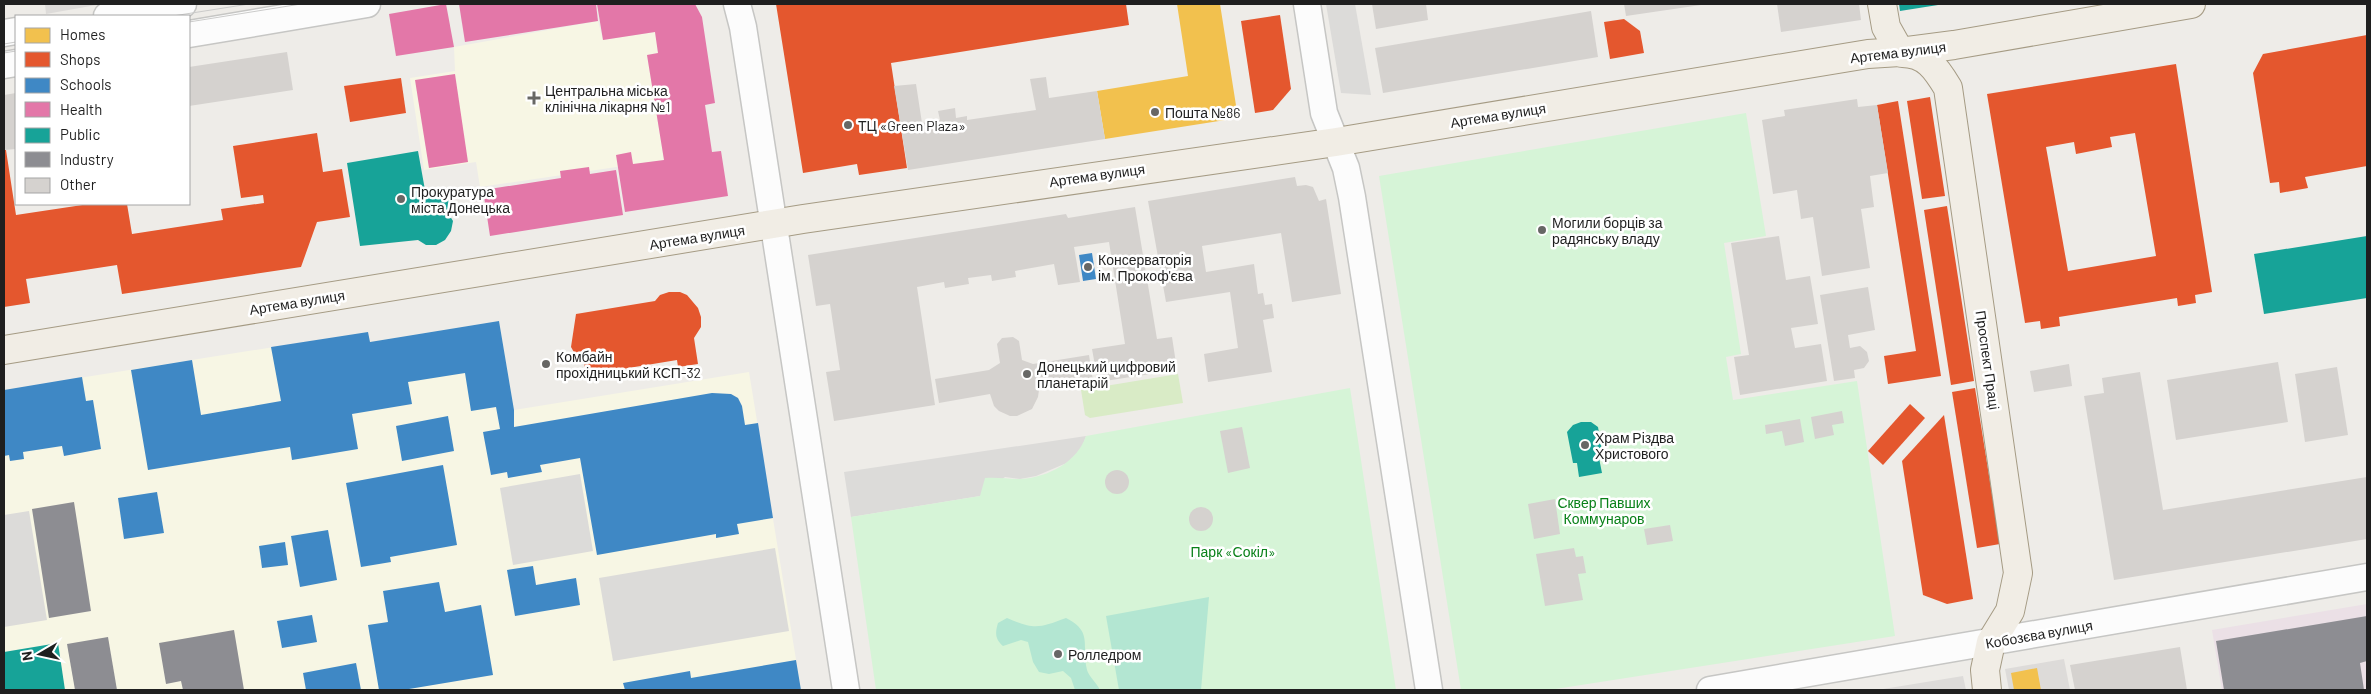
<svg xmlns="http://www.w3.org/2000/svg" width="2371" height="694" font-family="Barlow,sans-serif">
<style>
.residential{fill:#dddbd9}
.industrial{fill:#ebe0e6}
.education{fill:#f7f6e4}
.religious{fill:#dcdbd9}
.grass{fill:#d9ebc6}
.park{fill:#d6f4d7}
.pitch{fill:#b3e6d2}
.homes{fill:#f2c14e}
.shops{fill:#e4572e;fill-rule:evenodd}
.schools{fill:#3f88c5}
.health{fill:#e377a8}
.public{fill:#17a398}
.industry{fill:#8d8d92}
.building{fill:#d5d2cf}
.lines{fill:none;stroke-linecap:round;stroke-linejoin:round}
.minor-casing{stroke:#c6c6c4;stroke-width:29}
.major-casing{stroke:#a59b84;stroke-width:30}
.minor{stroke:#fcfcfc;stroke-width:26}
.major{stroke:#f1ede5;stroke-width:28}
.tram{stroke:#cbcbca;stroke-width:1}
.poi-dot{fill:#676765;stroke:#fff;stroke-width:2}
.labels{text-anchor:middle;dominant-baseline:central;stroke-width:5;stroke-linejoin:round;paint-order:stroke}
.street-label{font-size:14px;fill:#1f1f1f;stroke:#fff}
.poi-label{font-size:14px;fill:#1f1f1f;stroke:#fff;text-anchor:start}
.park-label{font-size:14px;fill:#098119;stroke:#fff}
</style>
<rect width="100%" height="100%" fill="#eeece8"/>
<!-- residential -->
<g class="residential">
<polygon points="45,4 102,4 46,14"/>
<polygon points="2064,659 2070,690 2009,690 2005,669"/>
<polygon points="1963,676 1966,690 1877,690"/>
</g>
<!-- industrial -->
<polygon class="industrial" points="2367,604 2367,690 2222,690 2212,630"/>
<!-- education -->
<g class="education">
<polygon points="598,21 603,40 655,32 658,53 647,55 664,160 480,187 476,162 424,170 410,78 455,71 454,47"/>
<polygon points="499,321 514,410 749,372 801,690 4,690 4,390 368,332 370,342"/>
</g>
<!-- religious -->
<g class="religious">
<polygon points="1326,4 1355,4 1371,95 1341,93"/>
<polygon points="1086,436 1082,448 1069,462 1036,476 1020,479 1005,477 980,496 851,517 844,472"/>
<polygon points="580,474 593,551 513,565 500,488"/>
<polygon points="29,511 47,620 4,627 4,515"/>
<polygon points="775,548 789,631 613,661 599,578"/>
</g>
<!-- grass -->
<polygon class="grass" points="1178,374 1183,403 1090,418 1085,415 1081,390"/>
<!-- park -->
<g class="park">
<polygon points="1746,113 1766,236 1724,243 1741,354 1726,357 1733,400 1857,381 1895,636 1549,690 1461,690 1379,176"/>
<path d="M1350,388L1396,690H876L851,517L980,496L985,478C997,477 1009,479 1021,479C1049,477 1077,462 1086,436Z"/>
</g>
<!-- pitch -->
<g class="pitch">
<polygon points="1209,597 1201,690 1119,690 1106,616"/>
<path d="M1007,618C1035,630 1039,628 1066,618C1094,632 1081,646 1087,670C1089,677 1097,683 1100,690H1075L1071,678L1063,671L1049,674L1039,672L1033,662L1028,642L1021,640L1003,646C995,639 995,633 998,623Z"/>
</g>
<!-- homes -->
<g class="homes">
<polygon points="1177,4 1220,4 1238,118 1105,139 1097,91 1188,76"/>
<polygon points="2037,668 2041,690 2014,690 2011,673"/>
</g>
<!-- shops -->
<g class="shops">
<polygon points="776,4 1126,4 1129,25 891,63 907,168 859,175 857,164 803,173"/>
<polygon points="1280,15 1291,89 1273,110 1255,113 1241,21"/>
<polygon points="1624,19 1640,31 1644,53 1610,59 1604,22"/>
<polygon points="2367,35 2367,166 2305,177 2308,188 2280,193 2279,182 2270,183 2253,73 2263,54"/>
<path d="M2176,64L2212,292L2195,295L2196,303L2178,306L2177,298L2059,317L2060,326L2041,329L2040,321L2025,323L1987,94ZM2135,133L2156,256L2068,271L2046,147L2074,142L2076,154L2112,147L2110,137Z"/>
<polygon points="401,78 406,113 350,122 344,86"/>
<polygon points="1930,97 1945,196 1922,199 1907,101"/>
<polygon points="1898,101 1941,376 1888,384 1884,356 1916,351 1877,105"/>
<polygon points="317,133 323,172 342,169 350,217 317,222 301,267 122,294 117,265 26,279 30,303 4,307 4,150 6,150 16,215 89,204 127,204 132,234 223,220 221,209 264,203 263,195 241,198 233,146"/>
<polygon points="1947,206 1974,381 1951,385 1924,210"/>
<polygon points="669,292 680,292 687,295 698,308 701,317 701,327 694,338 698,364 678,367 677,360 586,375 583,356 575,354 571,347 576,314 655,301 660,295"/>
<polygon points="1975,388 2000,544 1977,548 1952,392"/>
<polygon points="1910,404 1925,418 1883,465 1868,451"/>
<polygon points="1944,415 1973,599 1947,604 1923,595 1902,461"/>
</g>
<!-- schools -->
<g class="schools">
<polygon points="1092,253 1096,279 1083,281 1079,255"/>
<polygon points="499,321 514,410 514,427 712,393 731,394 738,398 742,406 745,425 758,423 773,518 737,524 739,534 716,538 716,534 597,555 580,458 540,465 542,472 508,478 507,472 491,475 483,432 500,429 496,407 471,411 465,373 408,382 412,404 352,414 358,449 292,460 290,447 148,470 131,370 192,360 201,415 281,401 271,347 368,332 370,342"/>
<polygon points="82,377 86,401 93,400 101,449 64,456 62,446 23,452 24,459 10,461 9,455 4,456 4,390"/>
<polygon points="448,416 454,451 402,461 396,426"/>
<polygon points="443,465 457,545 390,557 391,562 361,567 346,483"/>
<polygon points="157,492 164,533 124,539 118,498"/>
<polygon points="328,530 337,580 300,587 291,536"/>
<polygon points="285,542 288,565 262,568 259,546"/>
<polygon points="533,566 536,585 576,578 580,605 515,616 507,570"/>
<polygon points="439,582 445,612 481,605 493,675 403,690 379,690 368,625 388,622 383,591"/>
<polygon points="312,615 317,642 282,648 277,621"/>
<polygon points="796,660 801,690 625,690 623,683 690,671 691,678"/>
<polygon points="356,663 361,690 306,690 303,673"/>
</g>
<!-- health -->
<g class="health">
<polygon points="446,4 454,47 396,56 389,14"/>
<polygon points="459,4 596,4 598,21 465,42"/>
<polygon points="597,4 695,4 702,17 715,103 705,105 712,152 721,151 728,196 625,212 616,155 631,152 633,164 664,160 647,55 658,53 655,32 603,40"/>
<polygon points="455,74 468,162 429,168 415,80"/>
<polygon points="589,167 590,174 616,170 623,215 490,236 483,190 561,178 560,171"/>
</g>
<!-- public -->
<g class="public">
<polygon points="1899,4 1938,4 1938,5 1900,11"/>
<polygon points="418,151 425,190 442,192 455,206 448,213 453,221 451,231 445,240 436,245 426,245 418,240 360,246 347,163"/>
<polygon points="2367,236 2367,298 2264,314 2254,254"/>
<polygon points="1581,422 1591,422 1598,427 1603,457 1599,458 1602,473 1579,477 1577,463 1573,463 1567,432 1573,425"/>
<polygon points="58,643 65,690 4,690 4,652"/>
</g>
<!-- industry -->
<g class="industry">
<polygon points="74,502 91,611 49,618 32,509"/>
<polygon points="2367,616 2367,661 2360,663 2364,690 2224,690 2216,641"/>
<polygon points="234,630 244,690 183,690 181,681 166,684 159,643"/>
<polygon points="108,637 117,690 75,690 67,644"/>
</g>
<!-- building -->
<g class="building">
<polygon points="1372,4 1426,4 1428,20 1376,29"/>
<polygon points="1624,4 1701,4 1701,5 1626,16"/>
<polygon points="1777,4 1859,4 1861,20 1781,32"/>
<polygon points="1591,11 1598,57 1383,93 1375,48"/>
<polygon points="287,52 293,90 189,106 189,67"/>
<polygon points="1046,77 1049,98 1097,91 1105,139 908,170 894,86 916,84 922,123 940,120 938,111 955,108 956,118 967,116 967,120 1036,110 1030,79"/>
<polygon points="16,93 16,149 4,150 4,95"/>
<polygon points="1857,99 1858,107 1877,105 1888,173 1870,176 1874,207 1861,209 1870,268 1822,276 1813,217 1801,219 1797,190 1773,194 1762,120 1785,116 1784,110"/>
<polygon points="1295,177 1297,186 1306,185 1313,187 1319,201 1326,199 1341,294 1292,302 1281,233 1202,246 1206,272 1254,264 1258,294 1263,293 1265,305 1272,304 1274,318 1263,320 1272,372 1208,382 1204,354 1238,348 1230,292 1166,302 1148,201"/>
<polygon points="1135,207 1157,339 1172,337 1177,370 1098,382 1092,349 1125,344 1109,242 1074,247 1080,282 1058,285 1054,264 1015,271 1016,277 992,281 991,275 968,278 969,284 945,288 944,282 917,287 935,405 834,421 826,372 840,370 830,304 816,306 808,255 1066,214 1068,218"/>
<polygon points="1779,236 1786,280 1810,276 1818,324 1791,328 1795,348 1821,344 1827,381 1740,395 1734,357 1749,355 1731,243"/>
<polygon points="1868,287 1875,330 1848,335 1850,348 1860,346 1867,352 1869,361 1864,368 1854,370 1855,378 1834,381 1820,295"/>
<polygon points="1013,337 1019,341 1022,360 1033,364 1089,355 1093,381 1039,390 1038,397 1032,409 1017,416 1010,416 999,411 994,406 990,394 939,403 935,379 989,370 1000,363 997,344 1002,338"/>
<polygon points="2278,362 2288,422 2176,440 2167,380"/>
<polygon points="2069,364 2072,386 2034,392 2030,371"/>
<polygon points="2337,367 2348,435 2305,442 2295,374"/>
<polygon points="2140,372 2163,510 2367,477 2367,539 2114,580 2084,396 2104,393 2102,378"/>
<polygon points="1842,411 1844,423 1832,425 1834,435 1815,439 1811,417"/>
<polygon points="1800,419 1804,442 1785,446 1782,431 1766,434 1765,425"/>
<polygon points="1242,427 1250,468 1228,473 1220,431"/>
<circle cx="1117" cy="482" r="12"/>
<polygon points="1555,499 1560,534 1534,539 1528,504"/>
<circle cx="1201" cy="519" r="12"/>
<polygon points="1670,525 1673,541 1647,545 1644,529"/>
<polygon points="1574,548 1576,557 1583,556 1586,573 1578,574 1583,600 1545,606 1536,554"/>
<polygon points="2180,647 2187,690 2075,690 2070,665"/>
</g>
<g class="lines">
<!-- minor casing -->
<g class="minor-casing">
<g id="minor">
<polyline points="737,4 743,27 846,690"/>
<polyline points="1307,4 1324,113 1346,168 1352,197 1429,690"/>
<polyline points="107,16 183,4"/>
<polyline points="4,33 16,31"/>
<polyline points="189,34 367,4"/>
<polyline points="4,65 16,63"/>
<polyline points="1710,690 2367,577"/>
</g>
</g>
<!-- major casing -->
<g class="major-casing">
<g id="major">
<polyline points="1882,4 1886,27 1900,52"/>
<path d="M1902,53C1926,53 1936,68 1948,88L2018,573L2010,611L1991,642L1985,670L1987,690"/>
<polyline points="4,350 803,219 1336,142 1868,54 1900,52 1954,45 2191,4"/>
</g>
</g>
<!-- minor -->
<use href="#minor" class="minor"/>
<!-- major -->
<use href="#major" class="major"/>
<!-- tram -->
<g class="tram">
<polyline points="173,16 249,4"/>
<polyline points="189,22 301,4"/>
<polyline points="4,44 16,42"/>
<polyline points="4,53 16,51"/>
</g>
</g>
<!-- markers -->
<g class="poi-dot">
<path d="M531.5 90.5h5v5h5v5h-5v5h-5v-5h-5v-5h5z"/>
<circle cx="1155" cy="112" r="5"/>
<circle cx="848" cy="125" r="5"/>
<circle cx="401" cy="199" r="5"/>
<circle cx="1542" cy="230" r="5"/>
<circle cx="1088" cy="267" r="5"/>
<circle cx="546" cy="364" r="5"/>
<circle cx="1027" cy="374" r="5"/>
<circle cx="1585" cy="445" r="5"/>
<circle cx="1058" cy="654" r="5"/>
</g>
<g class="labels">
<!-- street labels -->
<g class="street-label">
<text transform="translate(1898 52) rotate(-7)">Артема вулиця</text>
<text transform="translate(1498 115) rotate(-9)">Артема вулиця</text>
<text transform="translate(1097 175) rotate(-8)">Артема вулиця</text>
<text transform="translate(697 237) rotate(-9)">Артема вулиця</text>
<text transform="translate(297 302) rotate(-9)">Артема вулиця</text>
<text transform="translate(1988 360) rotate(82)">Проспект Праці</text>
<text transform="translate(2039 634) rotate(-10)">Кобозєва вулиця</text>
</g>
<!-- poi labels -->
<g class="poi-label">
<text x="545" y="90">Центральна міська<tspan x="545" dy="16">клінічна лікарня №1</tspan></text>
<text x="1165" y="112">Пошта №86</text>
<text x="858" y="125">ТЦ «Green Plaza»</text>
<text x="411" y="191">Прокуратура<tspan x="411" dy="16">міста Донецька</tspan></text>
<text x="1552" y="222">Могили борців за<tspan x="1552" dy="16">радянську владу</tspan></text>
<text x="1098" y="259">Консерваторія<tspan x="1098" dy="16">ім. Прокоф'єва</tspan></text>
<text x="556" y="356">Комбайн<tspan x="556" dy="16">прохідницький КСП-32</tspan></text>
<text x="1037" y="366">Донецький цифровий<tspan x="1037" dy="16">планетарій</tspan></text>
<text x="1595" y="437">Храм Різдва<tspan x="1595" dy="16">Христового</tspan></text>
<text x="1068" y="654">Ролледром</text>
</g>
<!-- park labels -->
<g class="park-label">
<text x="1604" y="502">Сквер Павших<tspan x="1604" dy="16">Коммунаров</tspan></text>
<text x="1233" y="551">Парк «Сокіл»</text>
</g>
</g>
<!-- border -->
<rect width="2371" height="694" fill="none" stroke="#1f1f1f" stroke-width="10"/>
<!-- legend -->
<rect x="15" y="15" width="175" height="190" fill="#ffffff" stroke="#a5a5a5"/>
<rect x="25" y="28" width="25" height="15" fill="#f2c14e" stroke="#a5a5a5"/>
<text x="60" y="40" font-size="15" fill="#1f1f1f">Homes</text>
<rect x="25" y="52" width="25" height="15" fill="#e4572e" stroke="#a5a5a5"/>
<text x="60" y="65" font-size="15" fill="#1f1f1f">Shops</text>
<rect x="25" y="78" width="25" height="15" fill="#3f88c5" stroke="#a5a5a5"/>
<text x="60" y="90" font-size="15" fill="#1f1f1f">Schools</text>
<rect x="25" y="102" width="25" height="15" fill="#e377a8" stroke="#a5a5a5"/>
<text x="60" y="115" font-size="15" fill="#1f1f1f">Health</text>
<rect x="25" y="128" width="25" height="15" fill="#17a398" stroke="#a5a5a5"/>
<text x="60" y="140" font-size="15" fill="#1f1f1f">Public</text>
<rect x="25" y="152" width="25" height="15" fill="#8d8d92" stroke="#a5a5a5"/>
<text x="60" y="165" font-size="15" fill="#1f1f1f">Industry</text>
<rect x="25" y="178" width="25" height="15" fill="#d5d2cf" stroke="#a5a5a5"/>
<text x="60" y="190" font-size="15" fill="#1f1f1f">Other</text>
<!-- north arrow -->
<g transform="translate(40 654) rotate(261)" stroke="#ffffff" stroke-width="4" paint-order="stroke">
<path d="M0-4L9 19L0 12L-9 19Z" fill="#1f1f1f"/>
<text y="-8" font-size="14" font-weight="bold" text-anchor="middle" fill="#1f1f1f">N</text>
</g>
</svg>
